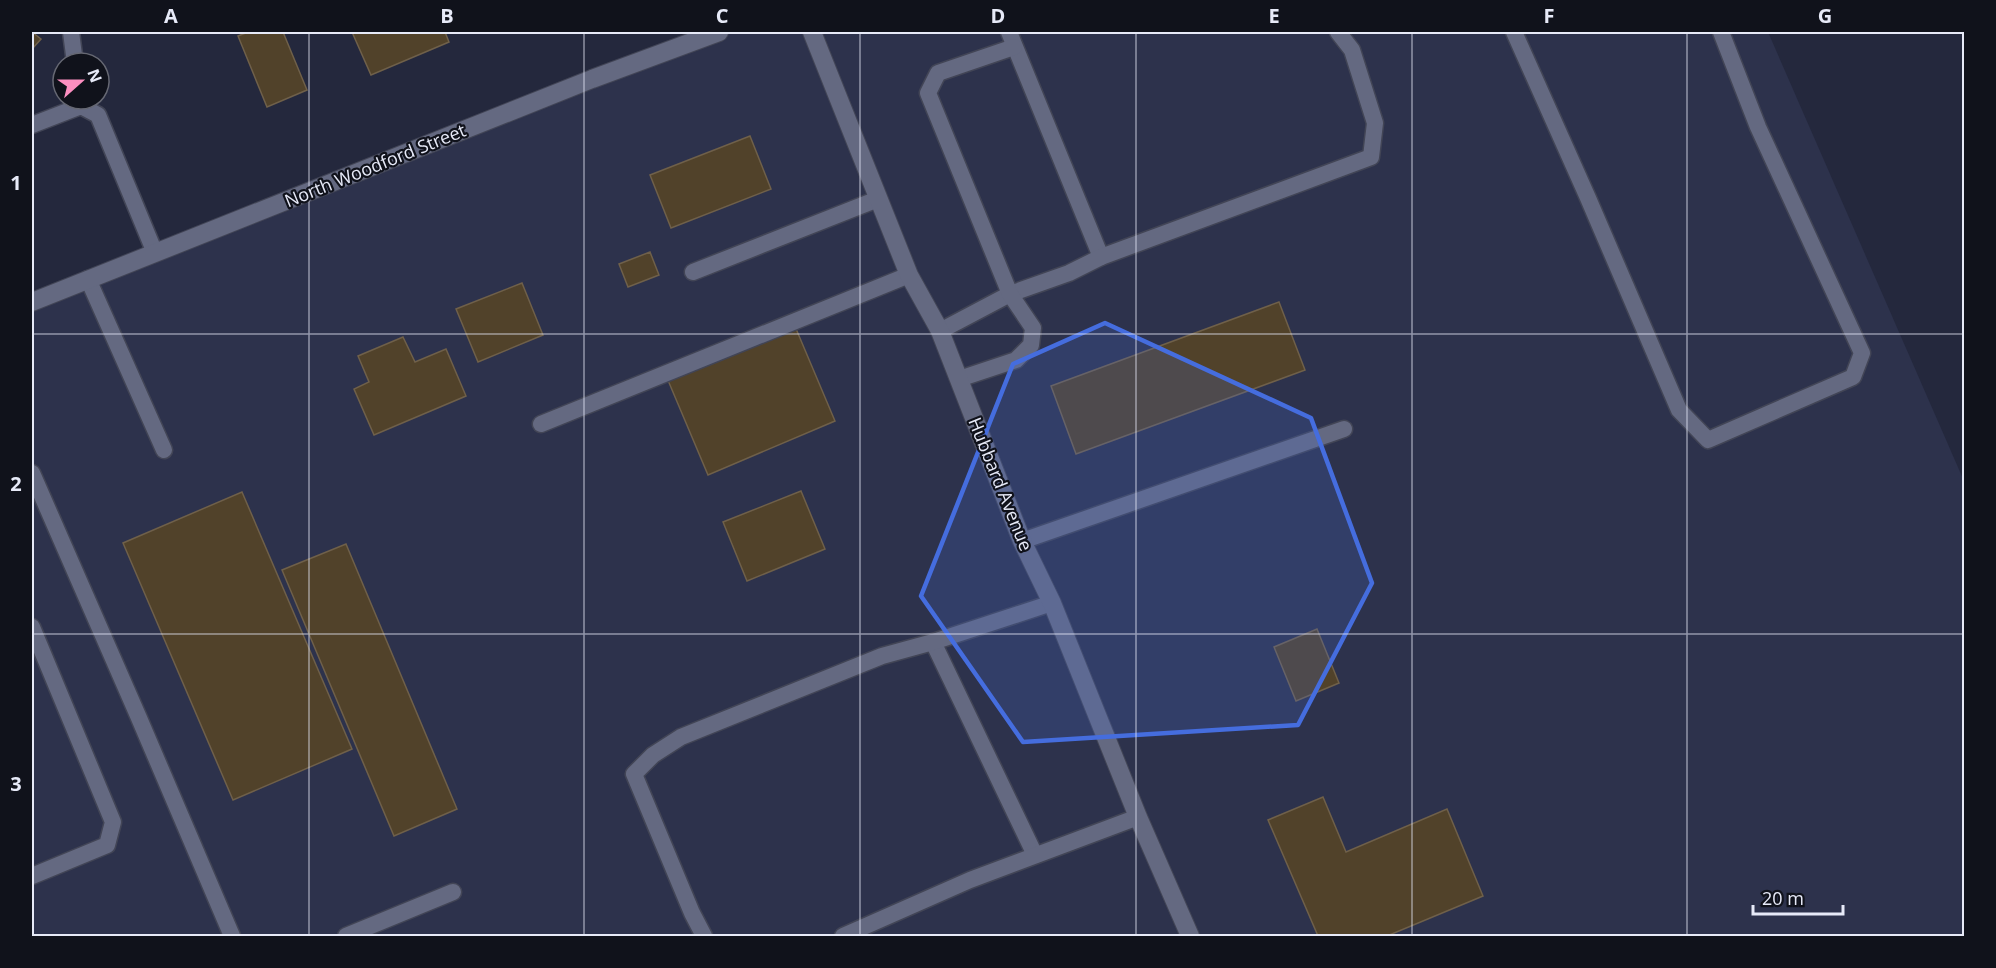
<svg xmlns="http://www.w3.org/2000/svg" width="1996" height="968" font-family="'Open Sans',sans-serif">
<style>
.built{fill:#2d324c}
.building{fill:#51422a;stroke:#6f604a;stroke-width:1.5}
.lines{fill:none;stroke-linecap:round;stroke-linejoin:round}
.lane-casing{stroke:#424556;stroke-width:19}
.street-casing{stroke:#424556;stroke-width:20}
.secondary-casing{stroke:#424556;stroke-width:20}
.lane{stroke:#646981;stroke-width:16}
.street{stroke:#646981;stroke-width:18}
.secondary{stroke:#646981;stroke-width:18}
.marked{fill:#456dde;fill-opacity:0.2;stroke:#456dde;stroke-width:4.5;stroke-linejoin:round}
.grid{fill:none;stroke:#e7eaf8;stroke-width:1.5;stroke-opacity:0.55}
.labels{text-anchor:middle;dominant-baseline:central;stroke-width:4.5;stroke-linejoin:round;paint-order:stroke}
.street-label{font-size:18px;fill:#e7eaf8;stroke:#10121b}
.neatline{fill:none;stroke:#e7eaf8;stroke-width:2}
.grid-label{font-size:20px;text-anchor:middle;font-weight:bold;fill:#e7eaf8}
</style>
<rect width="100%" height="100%" fill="#24283d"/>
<!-- built -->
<polygon class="built" points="719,32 1768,32 1964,481 1964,936 32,936 32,302"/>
<!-- building -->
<g class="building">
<polygon points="32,32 41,39 32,49"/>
<polygon points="248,32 283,32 307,90 267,107 238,36"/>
<polygon points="352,32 445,32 449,42 371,75"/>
<polygon points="750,136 771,189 671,228 650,175"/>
<polygon points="650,252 659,275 628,287 619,264"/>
<polygon points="522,283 543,335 478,362 456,309"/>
<polygon points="1279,302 1305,370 1076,454 1051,386"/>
<polygon points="794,324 835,421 708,475 667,378"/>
<polygon points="403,337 415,362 446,349 466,396 374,435 354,389 369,382 358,356"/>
<polygon points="801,491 825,549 747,581 723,522"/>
<polygon points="242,492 352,749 233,800 123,543"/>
<polygon points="346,544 457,809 394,836 282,570"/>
<polygon points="1317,629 1339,683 1296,701 1274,647"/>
<polygon points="1323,797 1346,852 1447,809 1483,896 1387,936 1318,936 1268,820"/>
</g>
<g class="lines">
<!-- lane casing -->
<g class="lane-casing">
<g id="lane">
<polyline points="71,32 75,63"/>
<polyline points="1009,32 1101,257"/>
<polyline points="1514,32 1588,198 1679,410 1708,440 1853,377 1862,353 1758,127 1721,32"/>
<polyline points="32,125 81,106 98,115 155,253"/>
<polyline points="693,272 878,199"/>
<polyline points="88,279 164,450"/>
<polyline points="940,331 1010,294 1069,273 1101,257 1371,157 1375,123 1352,50 1338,32"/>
<polyline points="959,379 1016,360 1031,345 1033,328 1010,294 928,93 938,73 1014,47"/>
<polyline points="541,424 909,275"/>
<polyline points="32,473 139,718 232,936"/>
<polyline points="1022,541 1344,429"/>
<polyline points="32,627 113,822 107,845 32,876"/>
<polyline points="933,642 1035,855"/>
<polyline points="346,936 453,892"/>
<polyline points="704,936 692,913 634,774 653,755 681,737 882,656 933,642 1052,603"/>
<polyline points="843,936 970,880 1138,817"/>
</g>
</g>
<!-- street casing -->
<g class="street-casing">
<polyline id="street" points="812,32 909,275 940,331 1022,541 1052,603 1138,817 1190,936"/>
</g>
<!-- secondary casing -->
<g class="secondary-casing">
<polyline id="secondary" points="32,302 592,79 719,32"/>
</g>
<!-- lane -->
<use href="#lane" class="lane"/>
<!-- street -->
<use href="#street" class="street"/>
<!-- secondary -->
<use href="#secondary" class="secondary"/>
</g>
<!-- marked area -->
<path class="marked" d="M1105,323L1311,418L1372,583L1298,725L1023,742L921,596L1013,364Z"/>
<!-- grid -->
<path class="grid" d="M309,32V936M584,32V936M860,32V936M1136,32V936M1412,32V936M1687,32V936M32,334H1964M32,634H1964"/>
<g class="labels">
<!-- street labels -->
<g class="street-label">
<text transform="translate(375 165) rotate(-22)">North Woodford Street</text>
<text transform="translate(1001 484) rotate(68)">Hubbard Avenue</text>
</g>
</g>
<!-- border -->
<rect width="1996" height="968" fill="none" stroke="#10121b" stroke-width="66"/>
<!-- north arrow -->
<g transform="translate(81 81) rotate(69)"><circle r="28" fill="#10121b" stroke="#666873" stroke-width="1.5"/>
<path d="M0-4.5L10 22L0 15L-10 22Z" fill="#fd8fc1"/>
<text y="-9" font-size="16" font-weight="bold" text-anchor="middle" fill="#e7eaf8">N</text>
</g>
<!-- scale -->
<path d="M1753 905v9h90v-9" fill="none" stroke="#e7eaf8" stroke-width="3"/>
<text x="1762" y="905" font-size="18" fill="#e7eaf8" stroke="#10121b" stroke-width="4.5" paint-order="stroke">20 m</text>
<rect x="33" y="33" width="1930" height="902" class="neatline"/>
<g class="grid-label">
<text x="171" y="23">A</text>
<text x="447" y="23">B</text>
<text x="722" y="23">C</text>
<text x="998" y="23">D</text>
<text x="1274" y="23">E</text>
<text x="1549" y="23">F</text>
<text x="1825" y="23">G</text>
<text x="16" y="190">1</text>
<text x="16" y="491">2</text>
<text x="16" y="791">3</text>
</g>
</svg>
